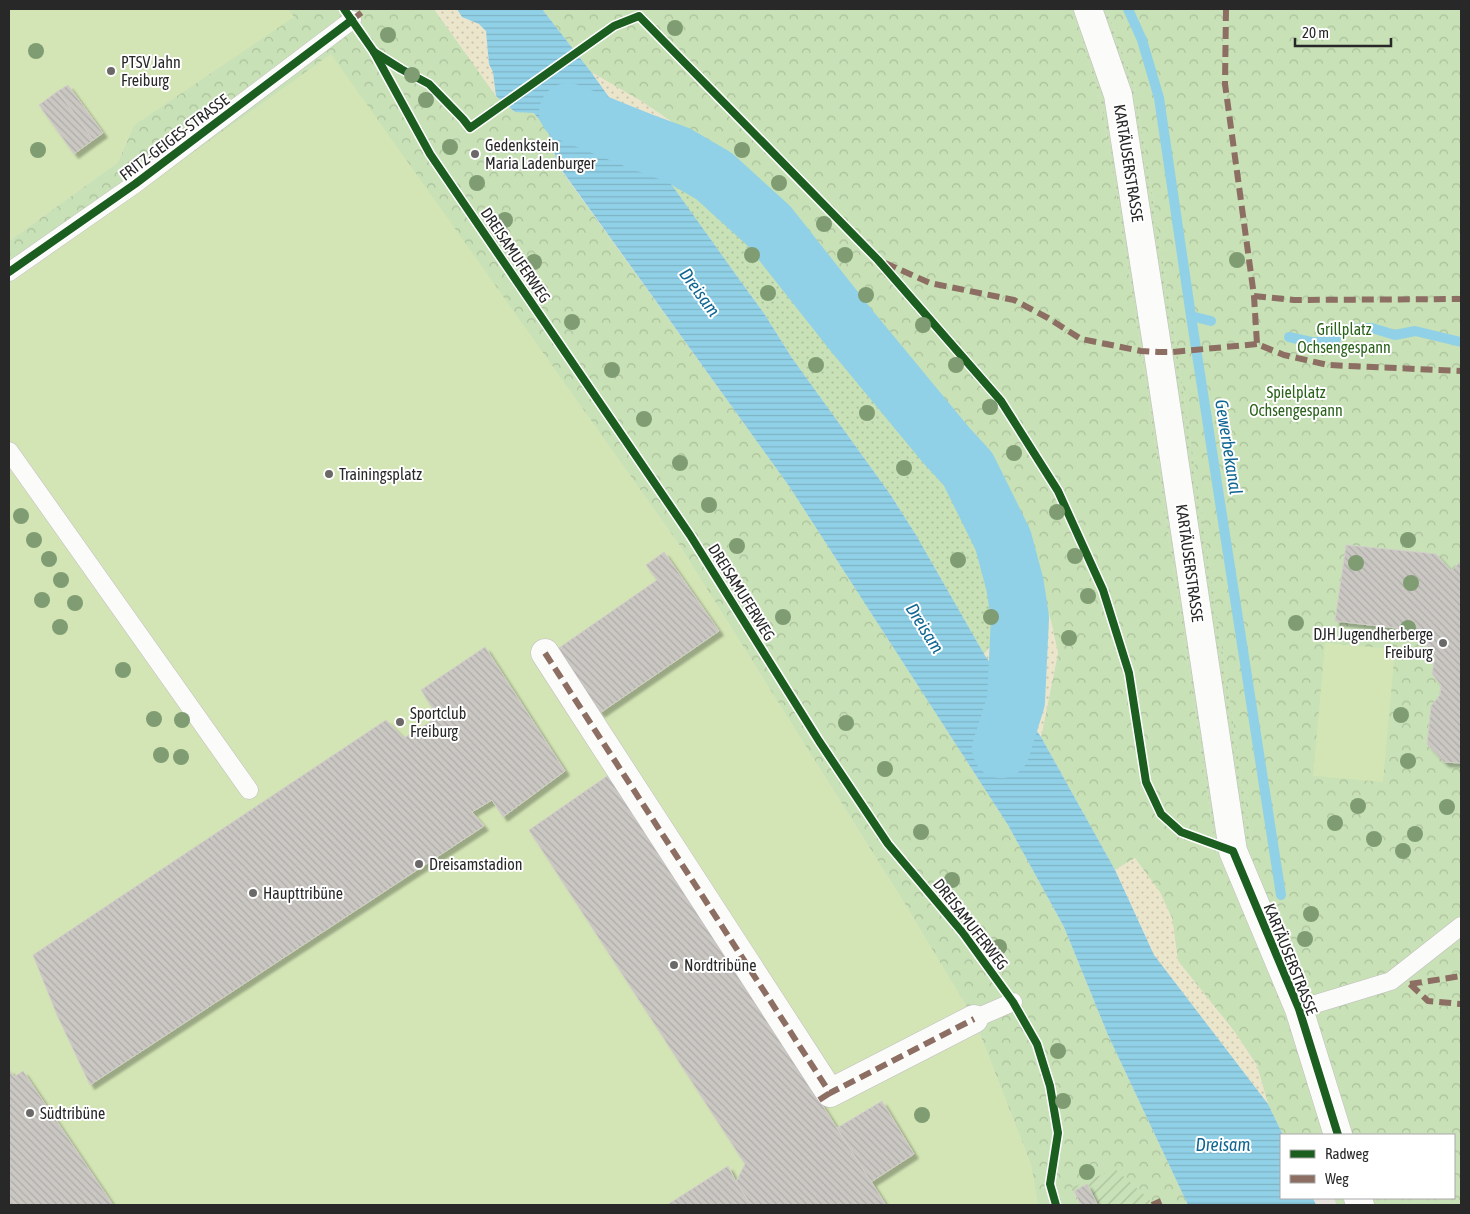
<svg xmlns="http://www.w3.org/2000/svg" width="1470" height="1214" font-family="'Asap Condensed',sans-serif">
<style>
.grass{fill:url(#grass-dots)}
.forest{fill:url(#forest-crowns)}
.sand{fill:url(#sand-dots)}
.garden{fill:url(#garden-furrows)}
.pitch{fill:#d3e5b4}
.water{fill:url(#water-rules)}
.pier{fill:#e6e2dd}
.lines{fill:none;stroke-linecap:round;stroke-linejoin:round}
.stream{stroke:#91d1e7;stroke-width:10}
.river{stroke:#91d1e7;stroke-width:58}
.building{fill:url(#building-back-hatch);stroke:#d1cec9;filter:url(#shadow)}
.lane-casing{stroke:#c0bebf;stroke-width:19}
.street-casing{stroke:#c0bebf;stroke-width:29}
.lane{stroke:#fbfbfa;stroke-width:18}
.street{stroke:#fbfbfa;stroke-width:28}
.quiet{stroke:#8d6e63;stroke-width:6;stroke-dasharray:12 6;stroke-linecap:butt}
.cycleway-casing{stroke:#fff;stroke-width:11}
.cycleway{stroke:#1b5e20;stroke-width:8}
.tree{fill:#7f9c72}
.poi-dot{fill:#6a6967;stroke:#fff;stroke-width:2}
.labels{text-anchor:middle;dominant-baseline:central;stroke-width:4;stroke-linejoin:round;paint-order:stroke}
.poi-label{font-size:16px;fill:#282828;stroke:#fff;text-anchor:start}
.street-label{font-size:16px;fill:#282828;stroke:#fff}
.park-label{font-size:16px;fill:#2a621b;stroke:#fff}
.water-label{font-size:18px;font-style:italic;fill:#106793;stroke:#fff}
</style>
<defs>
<pattern id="grass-dots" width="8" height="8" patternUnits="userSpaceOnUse" patternTransform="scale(1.25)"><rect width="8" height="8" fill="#c8e1b6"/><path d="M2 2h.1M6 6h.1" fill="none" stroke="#acc19c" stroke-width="1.8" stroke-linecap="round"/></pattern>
<pattern id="forest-crowns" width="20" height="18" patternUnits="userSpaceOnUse" patternTransform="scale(1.25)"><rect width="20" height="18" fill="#c8e1b6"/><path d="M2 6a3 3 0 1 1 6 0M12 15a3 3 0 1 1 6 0" fill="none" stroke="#acc19c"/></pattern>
<pattern id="sand-dots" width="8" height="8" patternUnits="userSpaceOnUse" patternTransform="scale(1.25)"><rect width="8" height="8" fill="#ebe5cb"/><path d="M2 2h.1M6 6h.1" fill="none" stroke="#cac4ae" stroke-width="1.8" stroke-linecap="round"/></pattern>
<pattern id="garden-furrows" width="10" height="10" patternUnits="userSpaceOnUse" patternTransform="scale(1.25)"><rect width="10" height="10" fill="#c8e1b6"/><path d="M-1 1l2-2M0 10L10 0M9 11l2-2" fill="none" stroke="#acc19c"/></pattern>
<pattern id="water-rules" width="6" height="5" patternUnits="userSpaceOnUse" patternTransform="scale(1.25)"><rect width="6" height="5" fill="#91d1e7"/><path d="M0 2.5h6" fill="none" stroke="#7db3c6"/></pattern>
<pattern id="building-back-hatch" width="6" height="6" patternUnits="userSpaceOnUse" patternTransform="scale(1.25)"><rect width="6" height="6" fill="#cbc8c4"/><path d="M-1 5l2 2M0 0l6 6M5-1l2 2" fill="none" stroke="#aeaca8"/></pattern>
<filter id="shadow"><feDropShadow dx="4.5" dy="4.5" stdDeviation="1" flood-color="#0004"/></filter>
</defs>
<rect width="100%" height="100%" fill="#e6e2dd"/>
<!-- grass -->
<g class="grass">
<polygon points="1073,9 1107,9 1135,87 1175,335 1251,840 1214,840 1141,351 1102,107"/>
<polygon points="680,170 763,253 872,398 951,473 978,529 993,566 1007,628 984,654 916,535 890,494 792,358 765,315 664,175"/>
</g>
<!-- forest -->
<g class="forest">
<polygon points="288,9 434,9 496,96 515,112 534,112 548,131 558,166 789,486 1008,825 1064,927 1108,1035 1188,1205 1152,1205 1149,1199 1071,1188 1079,1205 1038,1205 1031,1165 974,1019 903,901 678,543 331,55 9,284 9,241 118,162 134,125 293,17"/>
<polygon points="542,9 1073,9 1102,107 1141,351 1214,840 1251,840 1175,335 1135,87 1107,9 1461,9 1461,1205 1336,1205 1335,1198 1454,1198 1454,1135 1283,1135 1268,1104 1257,1065 1234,1031 1178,961 1172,918 1135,858 1115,870 1041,737 1058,653 1051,621 1035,575 886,345 812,246 731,162 641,101 591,72"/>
</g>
<!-- sand -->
<g class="sand">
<polygon points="434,9 457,9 462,17 479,24 486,31 489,64 493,72 496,96"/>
<polygon points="591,72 641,101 731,162 812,246 995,488 1035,575 1051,621 1058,653 1041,737 984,654 1007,628 993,566 978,529 951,473 872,398 763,253 680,170 664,175"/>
<polygon points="1135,858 1160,892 1172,918 1178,961 1234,1031 1257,1066 1268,1104 1154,955 1115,870"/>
</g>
<!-- garden -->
<polygon class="garden" points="1115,1169 1149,1199 1152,1205 1079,1205 1071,1188"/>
<!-- pitch -->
<g class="pitch">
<polygon points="9,9 288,9 294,17 134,125 118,162 9,241"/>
<polygon points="331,54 678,543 903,901 974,1019 1031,1165 1038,1205 9,1205 9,284"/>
<polygon points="1325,643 1395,649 1383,782 1313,776"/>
</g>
<!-- water -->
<polygon class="water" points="457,9 542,9 591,72 739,279 765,315 792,358 890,494 916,535 984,654 1041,737 1115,870 1154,955 1268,1104 1283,1135 1281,1135 1281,1198 1313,1198 1316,1205 1188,1205 1108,1035 1064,927 1008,825 789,486 558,165 548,131 534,113 515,112 496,96 493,72 489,64 486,31 479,24 462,17"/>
<!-- pier -->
<polygon class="pier" points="575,48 581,56 507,108 500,102"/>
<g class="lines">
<!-- stream -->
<g class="stream">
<polyline points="1128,9 1142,40 1159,98 1191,316 1281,895"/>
<polyline points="1191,316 1211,321"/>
<polyline points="1289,337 1311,342 1335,342 1338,332 1349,329 1372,328 1395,335 1415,331 1461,342"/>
</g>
<!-- river -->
<polyline class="river" points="568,112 640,141 678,155 714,176 769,226 851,330 946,445 968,469 1003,540 1015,585 1020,618 1016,701 1001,749"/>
</g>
<!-- building -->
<g class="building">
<polygon points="68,85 103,133 93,140 58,91"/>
<polygon points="58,91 93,140 74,154 39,105"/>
<polygon points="1346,545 1436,554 1451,571 1461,561 1461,763 1444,762 1427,744 1431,706 1440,695 1441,685 1432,674 1435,656 1414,630 1335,621"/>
<polygon points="664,552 719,631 600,713 556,650 657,580 646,565"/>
<polygon points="485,647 565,771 503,817 492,800 472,812 484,826 90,1085 57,1015 33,955 386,720 404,738 438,717 421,690"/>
<polygon points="610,774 819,1100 886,1205 751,1205 736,1182 745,1164 529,830"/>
<polygon points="9,1069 14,1077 23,1071 113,1205 10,1205"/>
<polygon points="882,1101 914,1154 871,1182 837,1128"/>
<polygon points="728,1166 736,1182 751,1205 667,1205"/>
<polygon points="1087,1184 1097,1204 1081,1205 1074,1191"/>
</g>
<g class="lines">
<!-- lane casing -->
<g class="lane-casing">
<g id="lane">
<polyline points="9,272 135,184 352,20"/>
<polyline points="9,451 249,790"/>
<polyline points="1299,1009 1391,981 1461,926"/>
<polyline points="974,1019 1013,1002"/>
</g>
</g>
<!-- street casing -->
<g class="street-casing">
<g id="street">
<polyline points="1088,9 1118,95 1158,352 1233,851 1299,1009 1338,1135"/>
<polyline points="545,653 830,1093 974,1019"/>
<polyline points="1358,1198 1360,1205"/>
</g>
</g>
<!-- lane -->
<use href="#lane" class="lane"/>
<!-- street -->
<use href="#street" class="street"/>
<!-- quiet -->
<g class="quiet">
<polyline points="1226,9 1225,84 1254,296 1257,344 1284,355 1328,365 1461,371"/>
<polyline points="352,20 366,9"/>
<polyline points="885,263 930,283 1014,300 1048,318 1081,339 1141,351 1158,352 1173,352 1257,344"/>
<polyline points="1254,296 1294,300 1461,299"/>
<polyline points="545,653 830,1093 974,1019"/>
<polyline points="1410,984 1428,1001 1461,1004"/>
<polyline points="1410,984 1461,976"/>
<polyline points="819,1100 830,1093"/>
<polyline points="1152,1205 1161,1201"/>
</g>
<!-- cycleway casing -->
<g class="cycleway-casing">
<g id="cycleway">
<polyline points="344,9 374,52 430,154 690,535 819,741 888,844 963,933 1013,1002 1037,1044 1050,1086 1058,1133 1050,1184 1056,1205"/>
<polyline points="374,52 401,69 429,84 463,119 470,128 614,26 639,16 878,260 1001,401 1058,491 1103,590 1129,673 1146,782 1161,814 1181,832 1233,851 1299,1009 1338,1135"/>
<polyline points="9,272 135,184 352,20"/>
</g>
</g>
<!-- cycleway -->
<use href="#cycleway" class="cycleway"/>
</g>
<!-- trees -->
<g class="tree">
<circle cx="675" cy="28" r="8"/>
<circle cx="388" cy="35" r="8"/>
<circle cx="36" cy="51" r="8"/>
<circle cx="412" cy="75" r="8"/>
<circle cx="426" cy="100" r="8"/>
<circle cx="450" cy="147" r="8"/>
<circle cx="38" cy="150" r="8"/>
<circle cx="742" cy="150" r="8"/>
<circle cx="477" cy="183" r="8"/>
<circle cx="779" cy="183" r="8"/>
<circle cx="505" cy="220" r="8"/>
<circle cx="824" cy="224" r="8"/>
<circle cx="752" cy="255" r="8"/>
<circle cx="845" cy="255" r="8"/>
<circle cx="1237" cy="260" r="8"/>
<circle cx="534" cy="262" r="8"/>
<circle cx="768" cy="293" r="8"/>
<circle cx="866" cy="295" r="8"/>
<circle cx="572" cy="322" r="8"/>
<circle cx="923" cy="325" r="8"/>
<circle cx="816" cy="365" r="8"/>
<circle cx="956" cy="365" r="8"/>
<circle cx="612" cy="370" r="8"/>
<circle cx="990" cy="407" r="8"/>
<circle cx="867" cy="413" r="8"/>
<circle cx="644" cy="419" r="8"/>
<circle cx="1014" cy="453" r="8"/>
<circle cx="680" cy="463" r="8"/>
<circle cx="904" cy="468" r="8"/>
<circle cx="709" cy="505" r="8"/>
<circle cx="1057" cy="512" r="8"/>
<circle cx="21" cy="516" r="8"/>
<circle cx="34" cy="540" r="8"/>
<circle cx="1408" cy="540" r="8"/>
<circle cx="737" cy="546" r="8"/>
<circle cx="1075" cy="556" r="8"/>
<circle cx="49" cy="559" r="8"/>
<circle cx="958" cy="560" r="8"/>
<circle cx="1356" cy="563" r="8"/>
<circle cx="61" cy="580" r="8"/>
<circle cx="1411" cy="583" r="8"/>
<circle cx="1088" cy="596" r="8"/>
<circle cx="42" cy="600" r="8"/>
<circle cx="75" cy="603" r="8"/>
<circle cx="783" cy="617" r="8"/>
<circle cx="991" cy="617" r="8"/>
<circle cx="1296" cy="623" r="8"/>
<circle cx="60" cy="627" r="8"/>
<circle cx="1408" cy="628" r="8"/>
<circle cx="1069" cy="638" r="8"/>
<circle cx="123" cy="670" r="8"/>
<circle cx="1401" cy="715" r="8"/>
<circle cx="154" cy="719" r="8"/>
<circle cx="182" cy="720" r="8"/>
<circle cx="846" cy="723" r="8"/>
<circle cx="161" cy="755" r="8"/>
<circle cx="181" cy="757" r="8"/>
<circle cx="1408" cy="761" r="8"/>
<circle cx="885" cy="769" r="8"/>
<circle cx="1358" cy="806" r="8"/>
<circle cx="1447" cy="807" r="8"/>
<circle cx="1335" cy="823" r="8"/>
<circle cx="921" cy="832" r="8"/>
<circle cx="1415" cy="834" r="8"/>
<circle cx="1374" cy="839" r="8"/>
<circle cx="1403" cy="851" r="8"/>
<circle cx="952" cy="880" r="8"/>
<circle cx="1311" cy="914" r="8"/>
<circle cx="1305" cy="939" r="8"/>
<circle cx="999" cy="947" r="8"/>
<circle cx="1058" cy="1051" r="8"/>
<circle cx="1063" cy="1101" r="8"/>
<circle cx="922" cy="1115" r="8"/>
<circle cx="1087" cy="1172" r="8"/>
</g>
<!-- markers -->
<g class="poi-dot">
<circle cx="111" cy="71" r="5"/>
<circle cx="475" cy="154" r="5"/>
<circle cx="329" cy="474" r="5"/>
<circle cx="1443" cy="643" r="5"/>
<circle cx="400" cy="722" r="5"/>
<circle cx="419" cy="864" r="5"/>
<circle cx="253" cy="893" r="5"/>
<circle cx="674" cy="965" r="5"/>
<circle cx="30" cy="1113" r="5"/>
</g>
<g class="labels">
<!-- poi labels -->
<g class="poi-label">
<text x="121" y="62">PTSV Jahn<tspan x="121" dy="18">Freiburg</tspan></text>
<text x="485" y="145">Gedenkstein<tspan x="485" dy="18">Maria Ladenburger</tspan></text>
<text x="339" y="474">Trainingsplatz</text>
<text x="1433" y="634" text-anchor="end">DJH Jugendherberge<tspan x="1433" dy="18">Freiburg</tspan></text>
<text x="410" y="713">Sportclub<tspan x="410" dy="18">Freiburg</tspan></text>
<text x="429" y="864">Dreisamstadion</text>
<text x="263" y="893">Haupttribüne</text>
<text x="684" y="965">Nordtribüne</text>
<text x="40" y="1113">Südtribüne</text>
</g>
<!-- street labels -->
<g class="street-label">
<text transform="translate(174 137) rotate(-37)">FRITZ-GEIGES-STRASSE</text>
<text transform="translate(1129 163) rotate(81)">KARTÄUSERSTRASSE</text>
<text transform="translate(516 255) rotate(56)">DREISAMUFERWEG</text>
<text transform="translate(1190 563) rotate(82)">KARTÄUSERSTRASSE</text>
<text transform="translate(742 592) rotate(58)">DREISAMUFERWEG</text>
<text transform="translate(971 924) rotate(52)">DREISAMUFERWEG</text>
<text transform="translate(1291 959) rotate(68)">KARTÄUSERSTRASSE</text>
</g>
<!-- park labels -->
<g class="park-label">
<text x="1344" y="329">Grillplatz<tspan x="1344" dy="18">Ochsengespann</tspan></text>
<text x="1296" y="392">Spielplatz<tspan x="1296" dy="18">Ochsengespann</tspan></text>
</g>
<!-- water labels -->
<g class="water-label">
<text transform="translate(700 292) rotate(54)">Dreisam</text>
<text transform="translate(1229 447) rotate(81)">Gewerbekanal</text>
<text transform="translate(925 628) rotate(58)">Dreisam</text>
<text x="1223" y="1144">Dreisam</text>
</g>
</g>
<!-- border -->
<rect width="1470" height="1214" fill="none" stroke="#282828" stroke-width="20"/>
<!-- legend -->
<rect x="1280" y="1134" width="175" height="65" fill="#ffffff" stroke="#a9a9a9"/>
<rect x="1290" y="1150" width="25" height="8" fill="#1b5e20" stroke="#a9a9a9"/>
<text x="1325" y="1159" font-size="15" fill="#282828">Radweg</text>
<rect x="1290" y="1175" width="25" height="8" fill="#8d6e63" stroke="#a9a9a9"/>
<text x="1325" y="1184" font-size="15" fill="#282828">Weg</text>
<!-- scale -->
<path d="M1295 38v8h96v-8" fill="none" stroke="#282828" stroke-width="2.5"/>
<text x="1302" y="38" font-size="15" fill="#282828" stroke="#ffffff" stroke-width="4" paint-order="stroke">20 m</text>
</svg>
